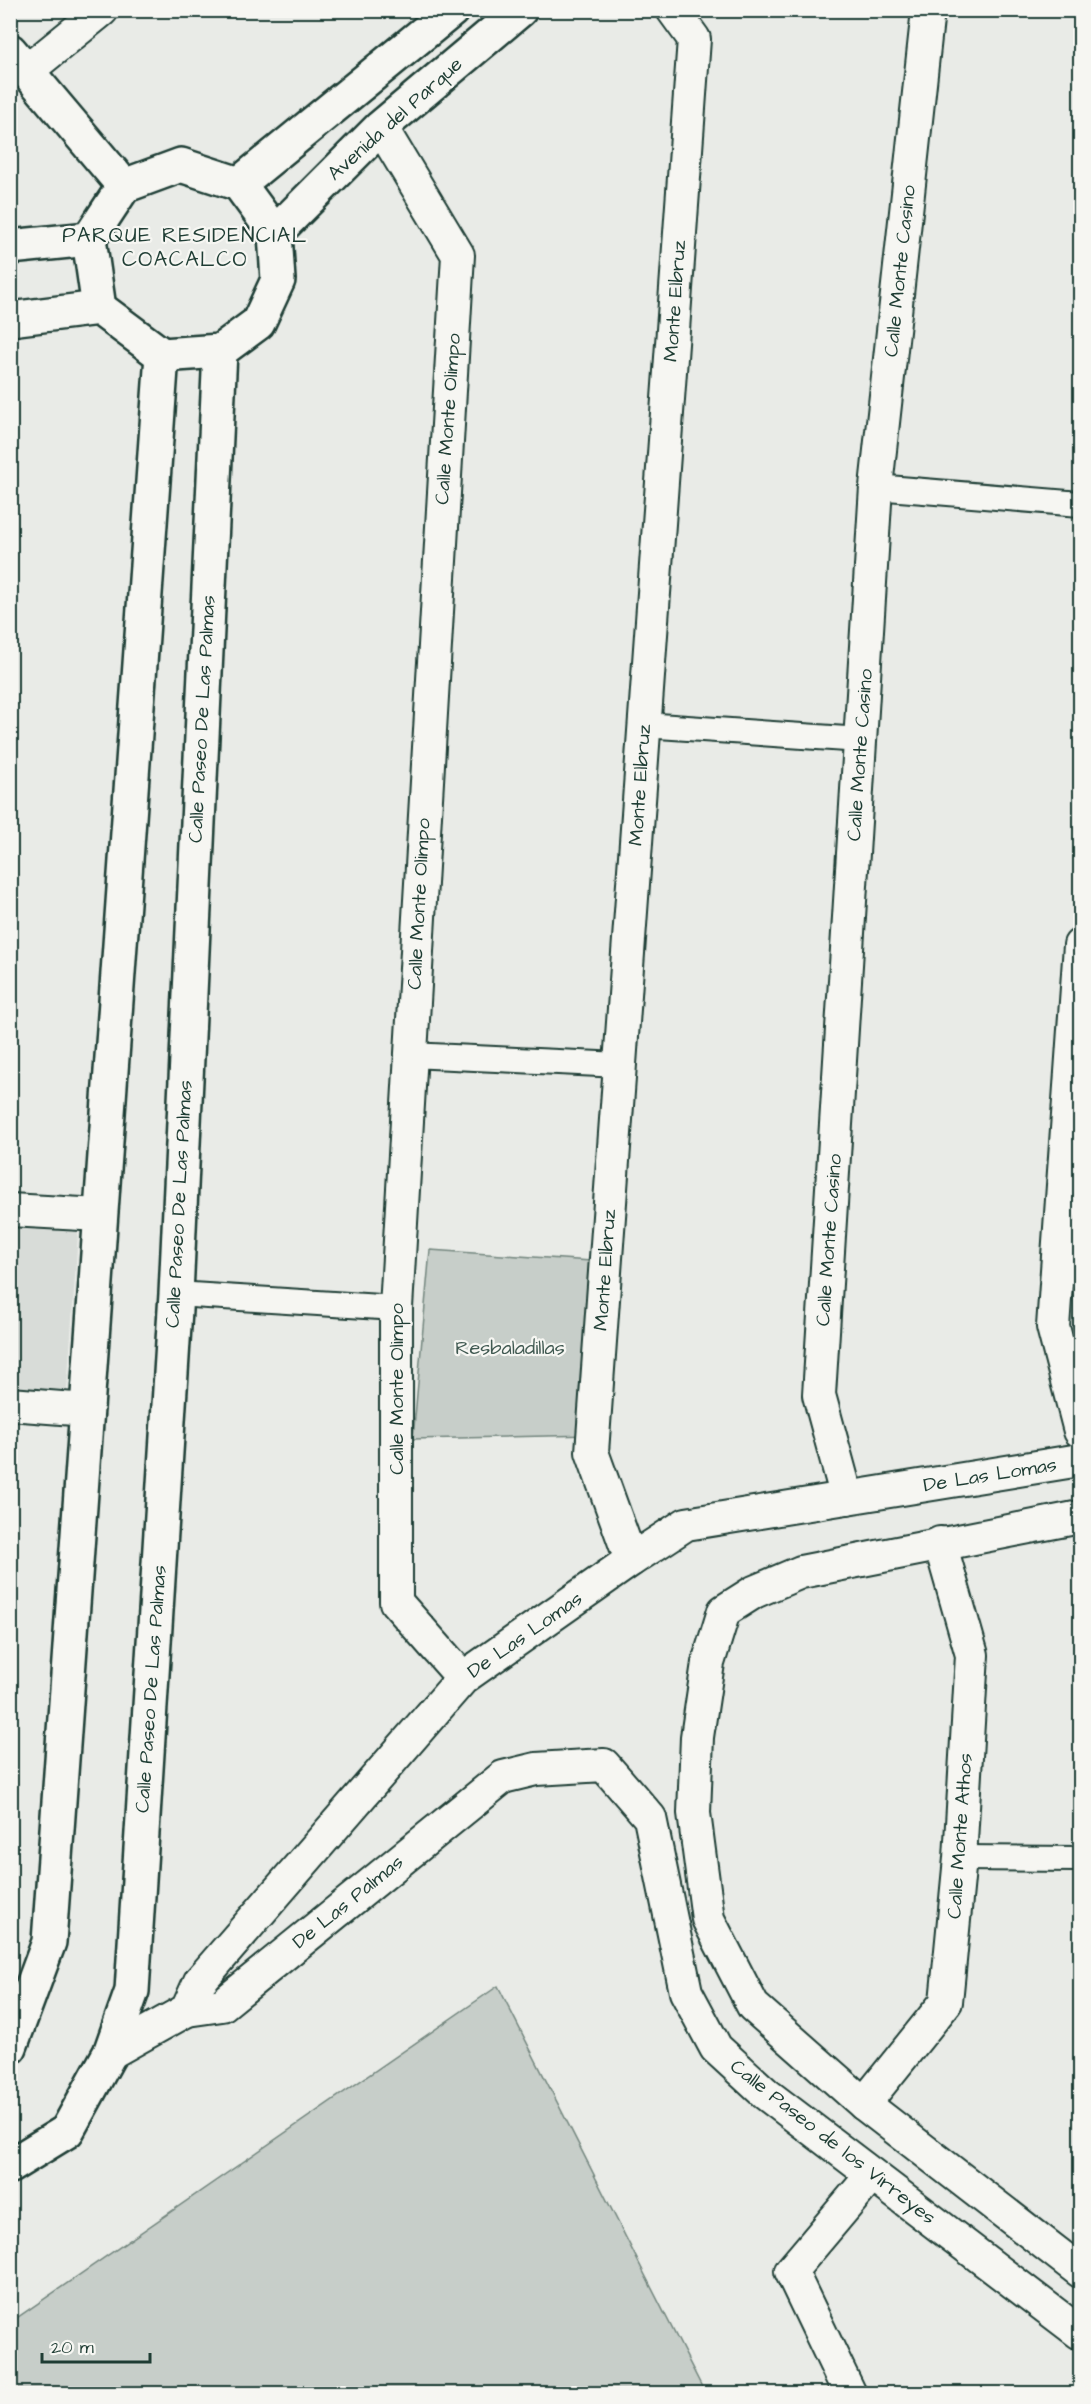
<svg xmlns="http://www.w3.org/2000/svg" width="1091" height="2404" font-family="'Architects Daughter',sans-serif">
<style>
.built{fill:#d8dcd8}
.green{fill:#c7cec9;stroke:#73867e;stroke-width:1.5}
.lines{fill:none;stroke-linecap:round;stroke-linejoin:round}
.pedestrian-casing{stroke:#1f3d34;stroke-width:28}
.minor-casing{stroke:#1f3d34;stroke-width:36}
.tertiary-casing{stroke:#1f3d34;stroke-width:38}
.pedestrian{stroke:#f6f6f2;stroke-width:24}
.minor{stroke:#f6f6f2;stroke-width:32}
.tertiary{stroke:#f6f6f2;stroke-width:33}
.labels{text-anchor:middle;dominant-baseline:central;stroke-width:4.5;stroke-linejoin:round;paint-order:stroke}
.street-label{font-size:20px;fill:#1f3d34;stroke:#f6f6f2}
.park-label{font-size:20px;fill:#415a52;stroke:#f6f6f2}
.neighbourhood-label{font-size:21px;letter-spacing:1.5px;fill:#1f3d34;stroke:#f6f6f2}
</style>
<rect width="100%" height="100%" fill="#e9ebe7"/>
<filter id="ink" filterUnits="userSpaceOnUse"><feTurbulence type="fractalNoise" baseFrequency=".0167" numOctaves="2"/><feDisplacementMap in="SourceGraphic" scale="12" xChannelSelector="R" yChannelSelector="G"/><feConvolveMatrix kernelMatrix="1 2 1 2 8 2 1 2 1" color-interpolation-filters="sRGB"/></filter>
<g filter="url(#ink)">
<!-- built -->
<polygon class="built" points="10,1216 79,1219 67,1390 11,1387"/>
<!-- green -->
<g class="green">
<polygon points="430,1250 605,1262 593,1435 413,1439"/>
<polygon points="498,1986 705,2393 11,2393 11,2322"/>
</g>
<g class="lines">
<!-- pedestrian casing -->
<g class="pedestrian-casing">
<g id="pedestrian">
<polyline points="876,487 1080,504"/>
<polyline points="644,725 861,740"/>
<polyline points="410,1055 620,1065"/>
<polyline points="176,1294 396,1308"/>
<polyline points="960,1858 1080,1859"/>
</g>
</g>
<!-- minor casing -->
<g class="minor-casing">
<g id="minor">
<polyline points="28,70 102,10"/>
<polyline points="381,127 458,255 396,1308 396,1602 463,1678"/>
<polyline points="1080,945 1053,1327 1080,1431"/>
<polyline points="10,1210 100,1215"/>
<polyline points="10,1404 87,1410"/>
<polyline points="847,1498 819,1395 876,487 928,10"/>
<polyline points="1080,1517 801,1572 754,1592 724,1611 708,1663 697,1737 694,1813 708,1919 753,2006 864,2104 1080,2271"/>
<polyline points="631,1560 592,1452 694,39 673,10"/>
<polyline points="187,2010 222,2005 503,1777 536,1769 604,1765 650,1818 686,1992 716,2048 766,2094 1080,2333"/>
<polyline points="110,2053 187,2010 200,1981 463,1678 631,1560 686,1524 1080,1460"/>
<polyline points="864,2104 946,2002 960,1858 972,1655 940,1543"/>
<polyline points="850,2394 791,2271 872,2175"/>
</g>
</g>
<!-- tertiary casing -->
<g class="tertiary-casing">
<g id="tertiary">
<polyline points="10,51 124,186"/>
<polygon points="181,165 239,184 275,233 278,280 258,323 220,351 162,355 99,308 89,239 124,186"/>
<polyline points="239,184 452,10"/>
<polyline points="275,233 381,127 520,10"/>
<polyline points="10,247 89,239"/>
<polyline points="10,319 99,308"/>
<polyline points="10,2047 49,1942 162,355"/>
<polyline points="10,2166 67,2131 110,2053 132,1991 176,1294 220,351"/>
</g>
</g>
<!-- pedestrian -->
<use href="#pedestrian" class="pedestrian"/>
<!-- minor -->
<use href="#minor" class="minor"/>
<!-- tertiary -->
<use href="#tertiary" class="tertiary"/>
</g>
</g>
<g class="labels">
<!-- street labels -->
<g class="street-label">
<text transform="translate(395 119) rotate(-42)">Avenida del Parque</text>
<text transform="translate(900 271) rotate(-84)">Calle Monte Casino</text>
<text transform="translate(675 301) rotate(-86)">Monte Elbruz</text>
<text transform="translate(448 419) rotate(-86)">Calle Monte Olimpo</text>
<text transform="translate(202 719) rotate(-87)">Calle Paseo De Las Palmas</text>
<text transform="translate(860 755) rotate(-86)">Calle Monte Casino</text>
<text transform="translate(640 785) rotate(-86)">Monte Elbruz</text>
<text transform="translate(419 904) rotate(-87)">Calle Monte Olimpo</text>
<text transform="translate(179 1204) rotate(-87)">Calle Paseo De Las Palmas</text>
<text transform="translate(829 1240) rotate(-86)">Calle Monte Casino</text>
<text transform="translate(605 1270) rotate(-86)">Monte Elbruz</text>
<text transform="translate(397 1389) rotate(-90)">Calle Monte Olimpo</text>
<text transform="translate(990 1475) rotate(-9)">De Las Lomas</text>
<text transform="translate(525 1635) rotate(-35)">De Las Lomas</text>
<text transform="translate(151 1689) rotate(-86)">Calle Paseo De Las Palmas</text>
<text transform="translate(960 1836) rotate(-86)">Calle Monte Athos</text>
<text transform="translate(348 1902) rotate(-39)">De Las Palmas</text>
<text transform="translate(833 2142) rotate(38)">Calle Paseo de los Virreyes</text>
</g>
<!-- park labels -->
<g class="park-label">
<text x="510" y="1348">Resbaladillas</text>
</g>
<!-- neighbourhood labels -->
<g class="neighbourhood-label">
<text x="185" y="235">PARQUE RESIDENCIAL<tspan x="185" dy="24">COACALCO</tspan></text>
</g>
</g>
<!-- margin -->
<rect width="1091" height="2404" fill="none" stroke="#f6f6f2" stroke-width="36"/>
<rect x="18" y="18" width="1055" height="2368" fill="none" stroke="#1f3d34" stroke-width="2" filter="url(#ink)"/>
<!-- scale -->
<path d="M42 2353v9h108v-9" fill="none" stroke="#1f3d34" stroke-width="3"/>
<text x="51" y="2353" font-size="18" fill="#1f3d34" stroke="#f6f6f2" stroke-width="4.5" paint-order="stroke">20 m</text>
</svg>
